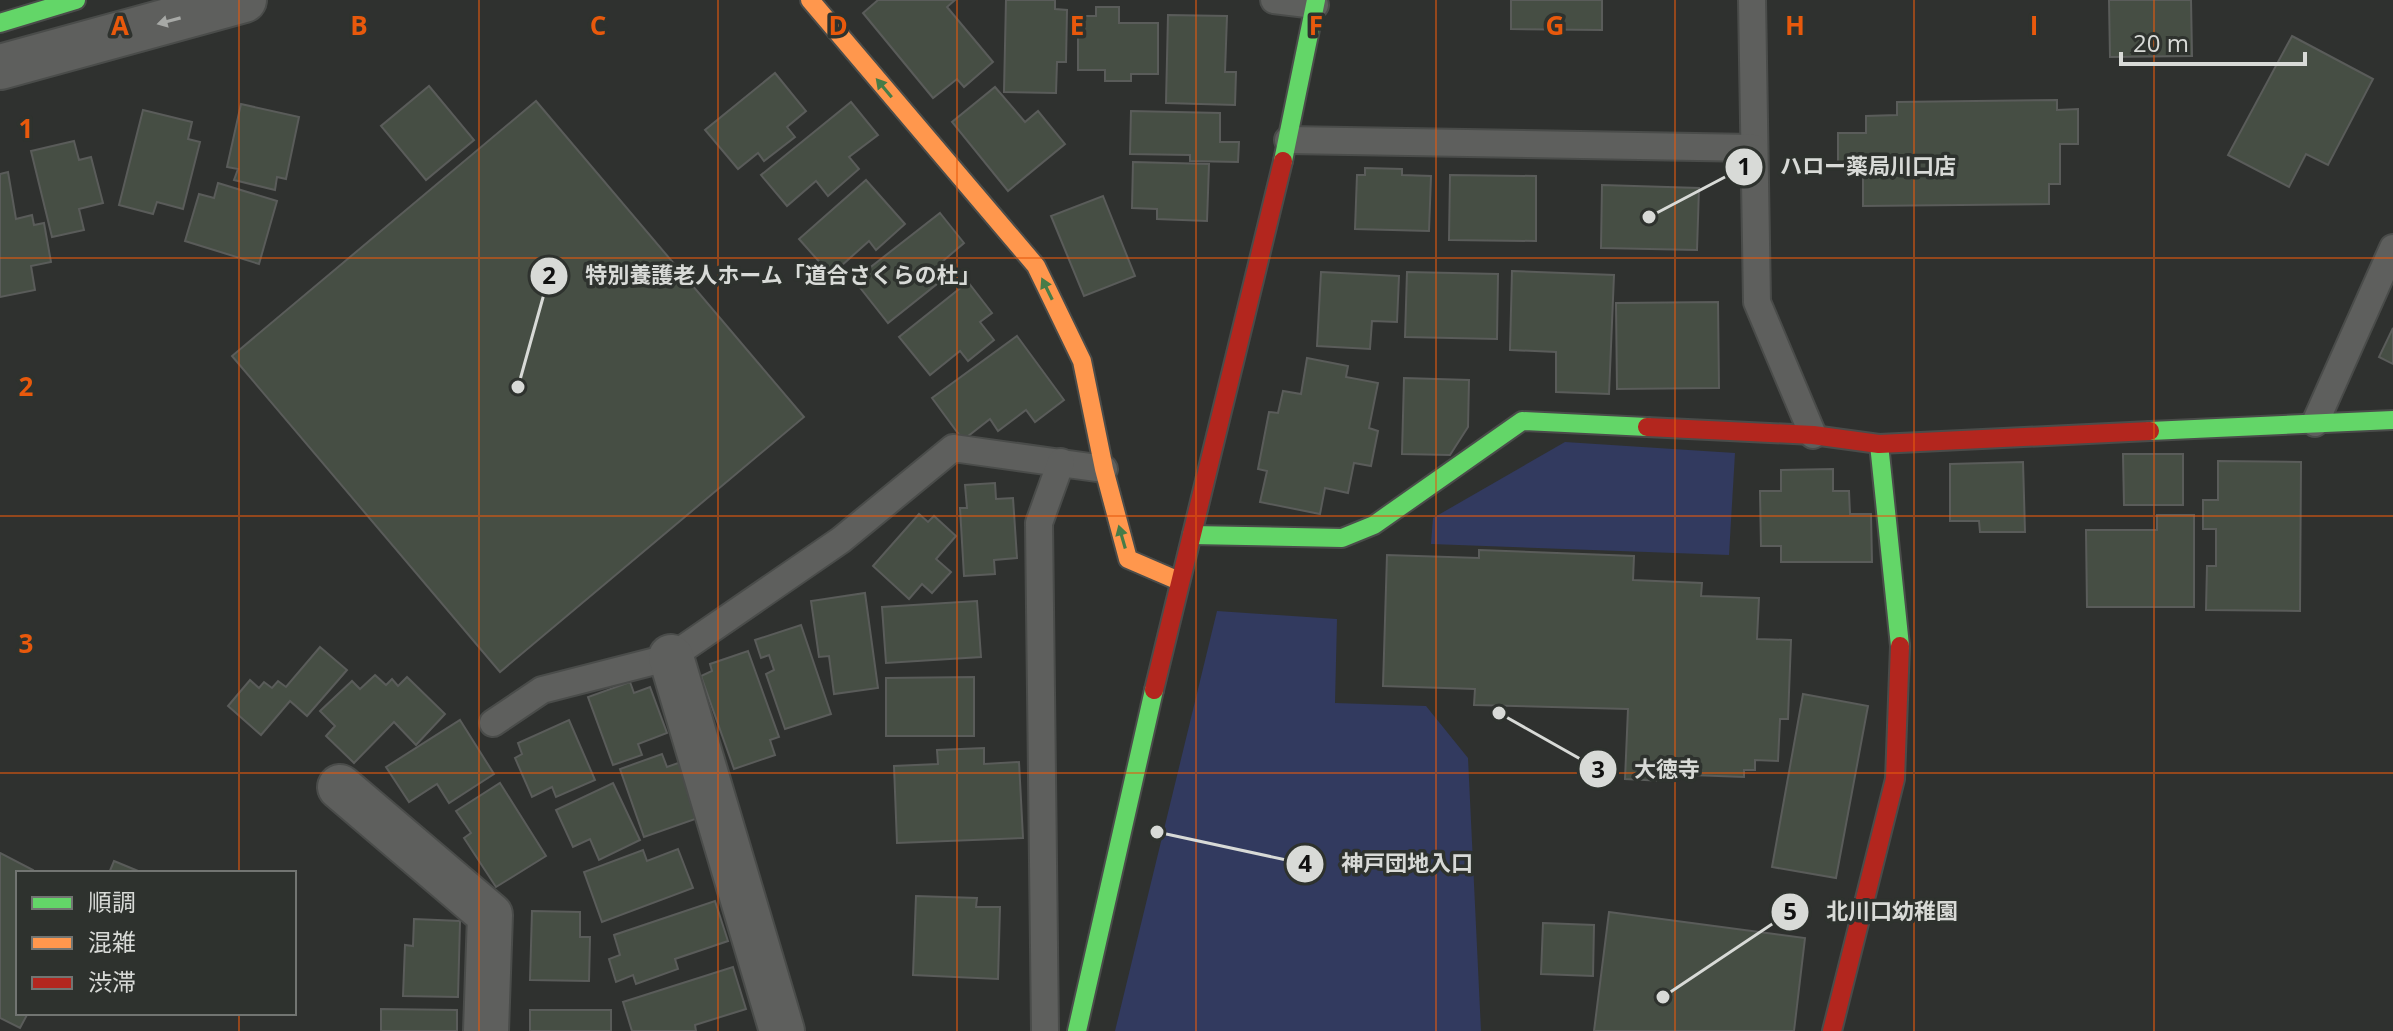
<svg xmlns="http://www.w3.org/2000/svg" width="2393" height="1031" font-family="'Open Sans','Noto Sans JP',sans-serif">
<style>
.green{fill:#323a5f}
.building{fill:#464e44;stroke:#5a5c5a;stroke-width:2}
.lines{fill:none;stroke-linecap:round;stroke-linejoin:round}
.lane-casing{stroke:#4a4c4a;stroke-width:30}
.street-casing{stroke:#4a4c4a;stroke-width:48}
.fast-casing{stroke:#4a4c4a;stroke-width:22}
.slow-casing{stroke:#4a4c4a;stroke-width:22}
.jam-casing{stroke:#4a4c4a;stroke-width:22}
.lane{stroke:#5e5f5d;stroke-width:26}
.street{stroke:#5e5f5d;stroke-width:44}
.fast{stroke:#63d668;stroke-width:18}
.slow{stroke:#ff974d;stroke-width:18}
.jam{stroke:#b3261e;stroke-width:18}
.oneway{fill:#a7a9a6}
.oneway2{fill:#467c48}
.grid{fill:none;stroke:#e8590c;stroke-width:2;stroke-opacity:0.55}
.grid-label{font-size:26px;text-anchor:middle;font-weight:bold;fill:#e8590c;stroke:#2e322e;stroke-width:7;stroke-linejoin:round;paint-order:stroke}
.leader{fill:none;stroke:#d8dad7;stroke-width:3}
.callout-dot{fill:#d8dad7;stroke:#2e322e;stroke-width:3}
.mark-label{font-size:24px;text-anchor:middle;font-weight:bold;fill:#111}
.callout-label{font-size:22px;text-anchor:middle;font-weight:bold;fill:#d8dad7;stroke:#2e322e;stroke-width:7;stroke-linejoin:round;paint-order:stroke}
</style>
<rect width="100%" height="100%" fill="#2f312f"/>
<!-- green -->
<g class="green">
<polygon points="1565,442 1735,453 1729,555 1431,544 1433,518"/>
<polygon points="1217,611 1337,619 1335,703 1426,706 1468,758 1481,1031 1115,1031"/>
</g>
<!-- building -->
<g class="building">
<polygon points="878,0 955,0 947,7 993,62 964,87 957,79 933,98 863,13"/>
<polygon points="1006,0 1055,0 1055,9 1067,10 1066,62 1057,62 1056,93 1004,92"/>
<polygon points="1511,0 1602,0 1602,30 1511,29"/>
<polygon points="2109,0 2191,0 2192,56 2110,57"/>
<polygon points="1096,7 1119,7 1119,23 1158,23 1158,74 1131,74 1131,81 1105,81 1105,70 1078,70 1078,16 1096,16"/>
<polygon points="1168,15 1227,16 1225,72 1236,72 1235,105 1166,103"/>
<polygon points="2292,36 2373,79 2328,165 2306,154 2289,187 2228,155"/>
<polygon points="775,73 806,111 787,127 795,137 764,161 758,153 738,169 705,130"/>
<polygon points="429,86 474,140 426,180 381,126"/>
<polygon points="995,87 1025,122 1038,111 1065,144 1008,191 952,122"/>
<polygon points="2057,100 2057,110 2078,109 2078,144 2060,144 2060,184 2049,184 2049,204 1863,206 1863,163 1838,163 1838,133 1866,133 1866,116 1897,115 1897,102"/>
<polygon points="536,101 804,417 500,672 232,356"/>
<polygon points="851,102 878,135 849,157 859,169 828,196 816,181 787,206 761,175"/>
<polygon points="241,104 299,117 286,179 277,177 275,190 234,180 238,169 227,167"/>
<polygon points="143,110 192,122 188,139 200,142 183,209 157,202 153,214 119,205"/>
<polygon points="1131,111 1220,113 1220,142 1239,142 1238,162 1190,161 1190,155 1130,154"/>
<polygon points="74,141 79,160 91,157 103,203 79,209 84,230 52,237 31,151"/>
<polygon points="1133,162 1209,164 1207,221 1157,219 1157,209 1132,208"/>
<polygon points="1365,168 1402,169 1402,175 1431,176 1429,231 1355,229 1357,175 1365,175"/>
<polygon points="8,172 16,219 32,215 34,225 44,223 51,262 31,266 35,290 0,297 0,174"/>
<polygon points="1450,175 1536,176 1536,241 1449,240"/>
<polygon points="866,180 905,224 876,250 869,241 831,275 799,239"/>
<polygon points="218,183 277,201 259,264 185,241 199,194 214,198"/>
<polygon points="1602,185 1699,188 1697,250 1601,248"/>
<polygon points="1103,196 1135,276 1084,296 1051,216"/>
<polygon points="940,213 964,243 943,261 952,272 888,323 854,280"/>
<polygon points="1512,271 1614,275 1609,394 1556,392 1556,352 1510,350"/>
<polygon points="1321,272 1399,276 1397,322 1372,321 1370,349 1317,346"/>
<polygon points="1407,272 1498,274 1497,339 1405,337"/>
<polygon points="968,282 992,313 980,322 994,340 968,361 960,351 930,375 899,337"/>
<polygon points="1718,302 1719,388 1617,389 1616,303"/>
<polygon points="2393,328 2393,364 2379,357"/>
<polygon points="1017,336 1064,400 1035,422 1026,410 998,431 990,419 963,440 932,398"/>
<polygon points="1307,358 1348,366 1346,377 1378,383 1369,428 1378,431 1371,466 1354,463 1348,493 1325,488 1320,514 1260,502 1267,471 1258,469 1269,412 1278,413 1283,391 1301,394"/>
<polygon points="1404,378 1469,380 1468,427 1450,455 1402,454"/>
<polygon points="2123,454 2183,454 2183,505 2124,505"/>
<polygon points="2218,461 2301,462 2300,611 2206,610 2207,566 2216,566 2216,529 2203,529 2203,500 2218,500"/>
<polygon points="2023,462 2025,532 1980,532 1979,521 1950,521 1950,464"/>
<polygon points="1833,469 1833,491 1849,491 1850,514 1871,514 1872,562 1781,562 1781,546 1761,546 1760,491 1781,491 1781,470"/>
<polygon points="995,483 996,499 1013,498 1017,558 994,560 995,574 964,576 960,508 967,508 965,485"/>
<polygon points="919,514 928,522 934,516 956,536 936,559 951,572 932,593 922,584 909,599 873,566"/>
<polygon points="2157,515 2194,515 2194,607 2087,607 2086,530 2157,530"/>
<polygon points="1479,550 1634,556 1633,580 1702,583 1701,596 1759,598 1757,639 1791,640 1788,719 1780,719 1778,761 1755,760 1755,770 1744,770 1744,777 1664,774 1664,781 1625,779 1628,709 1474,705 1475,689 1383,686 1387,555 1479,558"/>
<polygon points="865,593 878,688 834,694 829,656 819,657 811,601"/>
<polygon points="977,601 981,657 886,663 882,607"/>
<polygon points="801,625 831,714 785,729 766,674 774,670 769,655 761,658 755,640"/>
<polygon points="320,647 347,670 307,716 290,701 261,735 228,706 250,680 259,688 264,682 272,688 278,681 286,687"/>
<polygon points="748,651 779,737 770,740 775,755 734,769 701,676 712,671 710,664"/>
<polygon points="375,675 386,685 392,679 398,686 407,677 445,714 416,745 394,722 354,763 326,736 335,726 320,711 352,681 360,689"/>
<polygon points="974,677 974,736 886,736 886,678"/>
<polygon points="630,682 634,693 650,687 667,733 638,744 642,755 613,765 588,697"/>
<polygon points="1803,694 1868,706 1836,878 1772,867"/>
<polygon points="460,720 494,774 449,803 437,784 409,802 386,767"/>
<polygon points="569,720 595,780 556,797 552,787 532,797 515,758 522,754 518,743"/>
<polygon points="984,748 984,764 1019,762 1023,838 897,843 894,766 938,764 937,750"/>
<polygon points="662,754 667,767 681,762 701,817 644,837 620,769"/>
<polygon points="500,783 546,856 496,887 464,838 471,833 456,811"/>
<polygon points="613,783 640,840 599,860 590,839 573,847 556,810"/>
<polygon points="678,849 693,888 602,922 584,872 643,850 647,861"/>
<polygon points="0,853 33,870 32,873 18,873 18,1013 28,1013 20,1028 0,1018"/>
<polygon points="114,861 143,873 109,873"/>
<polygon points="916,896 977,898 976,907 1000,907 998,979 913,975"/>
<polygon points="715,901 728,941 675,959 678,969 636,984 633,975 616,982 609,959 620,955 614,935"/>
<polygon points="532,911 580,912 580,937 590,937 589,981 530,980"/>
<polygon points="1609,912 1805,938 1794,1031 1594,1031"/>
<polygon points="414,919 460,921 458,997 403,996 405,945 413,946"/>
<polygon points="1543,923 1594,925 1593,976 1541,974"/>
<polygon points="733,967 746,1009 695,1025 696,1031 632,1031 623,1002"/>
<polygon points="381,1009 457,1010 457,1031 381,1031"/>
<rect x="530" y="1010" width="81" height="21"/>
</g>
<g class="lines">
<!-- lane casing -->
<g class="lane-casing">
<g id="lane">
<polyline points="1274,0 1315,5"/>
<polyline points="1752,0 1757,302 1813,435"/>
<polyline points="1288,140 1754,148"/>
<polyline points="2315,423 2393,248"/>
<polyline points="493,723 542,690 671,657 841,540 953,448 1104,469"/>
<polyline points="1045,1031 1039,523 1061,462"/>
</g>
</g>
<!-- street casing -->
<g class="street-casing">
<g id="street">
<polyline points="0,67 244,0"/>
<polyline points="671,657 782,1031"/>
<polyline points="340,787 490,915 486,1031"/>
</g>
</g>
<!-- fast casing -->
<g class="fast-casing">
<g id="fast">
<polyline points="0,23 76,0"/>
<polyline points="1283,161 1316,0"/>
<polyline points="2150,431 2393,420"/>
<polyline points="1879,444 1900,646"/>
<polyline points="1192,535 1342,538 1374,525 1522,421 1647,427"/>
<polyline points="1077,1031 1154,690"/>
</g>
</g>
<!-- slow casing -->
<g class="slow-casing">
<polyline id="slow" points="810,0 1036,266 1082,361 1104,469 1128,559 1179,581"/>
</g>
<!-- jam casing -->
<g class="jam-casing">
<g id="jam">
<polyline points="1647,427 1813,435 1879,444 2150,431"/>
<polyline points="1154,690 1283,161"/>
<polyline points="1832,1031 1895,779 1900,646"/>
</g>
</g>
<!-- lane -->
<use href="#lane" class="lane"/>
<!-- street -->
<use href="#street" class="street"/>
<!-- fast -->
<use href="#fast" class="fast"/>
<!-- slow -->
<use href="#slow" class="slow"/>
<!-- jam -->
<use href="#jam" class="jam"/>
</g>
<!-- one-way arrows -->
<defs><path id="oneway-solid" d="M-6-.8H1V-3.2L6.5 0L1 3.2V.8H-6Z" transform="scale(2)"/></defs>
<use class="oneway" href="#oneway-solid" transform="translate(169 21) rotate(165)"/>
<g class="oneway2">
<use href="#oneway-solid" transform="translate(884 88) rotate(-130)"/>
<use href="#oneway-solid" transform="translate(1047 289) rotate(-116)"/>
<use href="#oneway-solid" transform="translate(1122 537) rotate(-106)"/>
</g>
<!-- grid -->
<path class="grid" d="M239,0V873M479,0V1031M718,0V1031M957,0V1031M1196,0V1031M1436,0V1031M1675,0V1031M1914,0V1031M2154,0V1031M0,258H2393M0,516H2393M0,773H2393M239,1013V1031"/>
<g class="grid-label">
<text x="120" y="35">A</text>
<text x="359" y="35">B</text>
<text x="598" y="35">C</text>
<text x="838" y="35">D</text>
<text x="1077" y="35">E</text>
<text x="1316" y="35">F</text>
<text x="1555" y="35">G</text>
<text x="1795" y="35">H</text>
<text x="2034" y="35">I</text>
<text x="26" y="138">1</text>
<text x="26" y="396">2</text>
<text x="26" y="653">3</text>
</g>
<!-- callouts -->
<path class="leader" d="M1649 217L1744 167M518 387L549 276M1499 713L1598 769M1157 832L1305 864M1663 997L1790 912"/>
<g class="callout-dot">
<circle cx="1649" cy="217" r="8"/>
<circle cx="518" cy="387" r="8"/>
<circle cx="1499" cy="713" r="8"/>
<circle cx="1157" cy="832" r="8"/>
<circle cx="1663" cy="997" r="8"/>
<circle cx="1744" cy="167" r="20"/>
<circle cx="549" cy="276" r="20"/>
<circle cx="1598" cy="769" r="20"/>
<circle cx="1305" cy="864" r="20"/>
<circle cx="1790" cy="912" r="20"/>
</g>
<g class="mark-label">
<text x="1744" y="175">1</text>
<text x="549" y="284">2</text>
<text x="1598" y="778">3</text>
<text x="1305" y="872">4</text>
<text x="1790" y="920">5</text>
</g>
<g class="callout-label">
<text x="1868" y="174">ハロー薬局川口店</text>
<text x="783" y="283">特別養護老人ホーム「道合さくらの杜」</text>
<text x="1667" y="777">大徳寺</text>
<text x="1407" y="871">神戸団地入口</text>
<text x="1892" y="919">北川口幼稚園</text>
</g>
<!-- legend -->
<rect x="16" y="871" width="280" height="144" fill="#2e322e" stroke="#727572" stroke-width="2"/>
<rect x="32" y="897" width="40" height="12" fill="#63d668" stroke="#727572" stroke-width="2"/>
<text x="88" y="911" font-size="24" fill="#d8dad7">順調</text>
<rect x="32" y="937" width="40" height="12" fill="#ff974d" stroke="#727572" stroke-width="2"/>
<text x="88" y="951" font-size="24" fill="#d8dad7">混雑</text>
<rect x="32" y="977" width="40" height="12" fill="#b3261e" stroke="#727572" stroke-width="2"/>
<text x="88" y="991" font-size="24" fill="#d8dad7">渋滞</text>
<!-- scale -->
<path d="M2121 52v12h184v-12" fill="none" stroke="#d8dad7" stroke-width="4"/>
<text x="2133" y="52" font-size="24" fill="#d8dad7" stroke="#2e322e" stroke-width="6" paint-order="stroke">20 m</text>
</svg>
